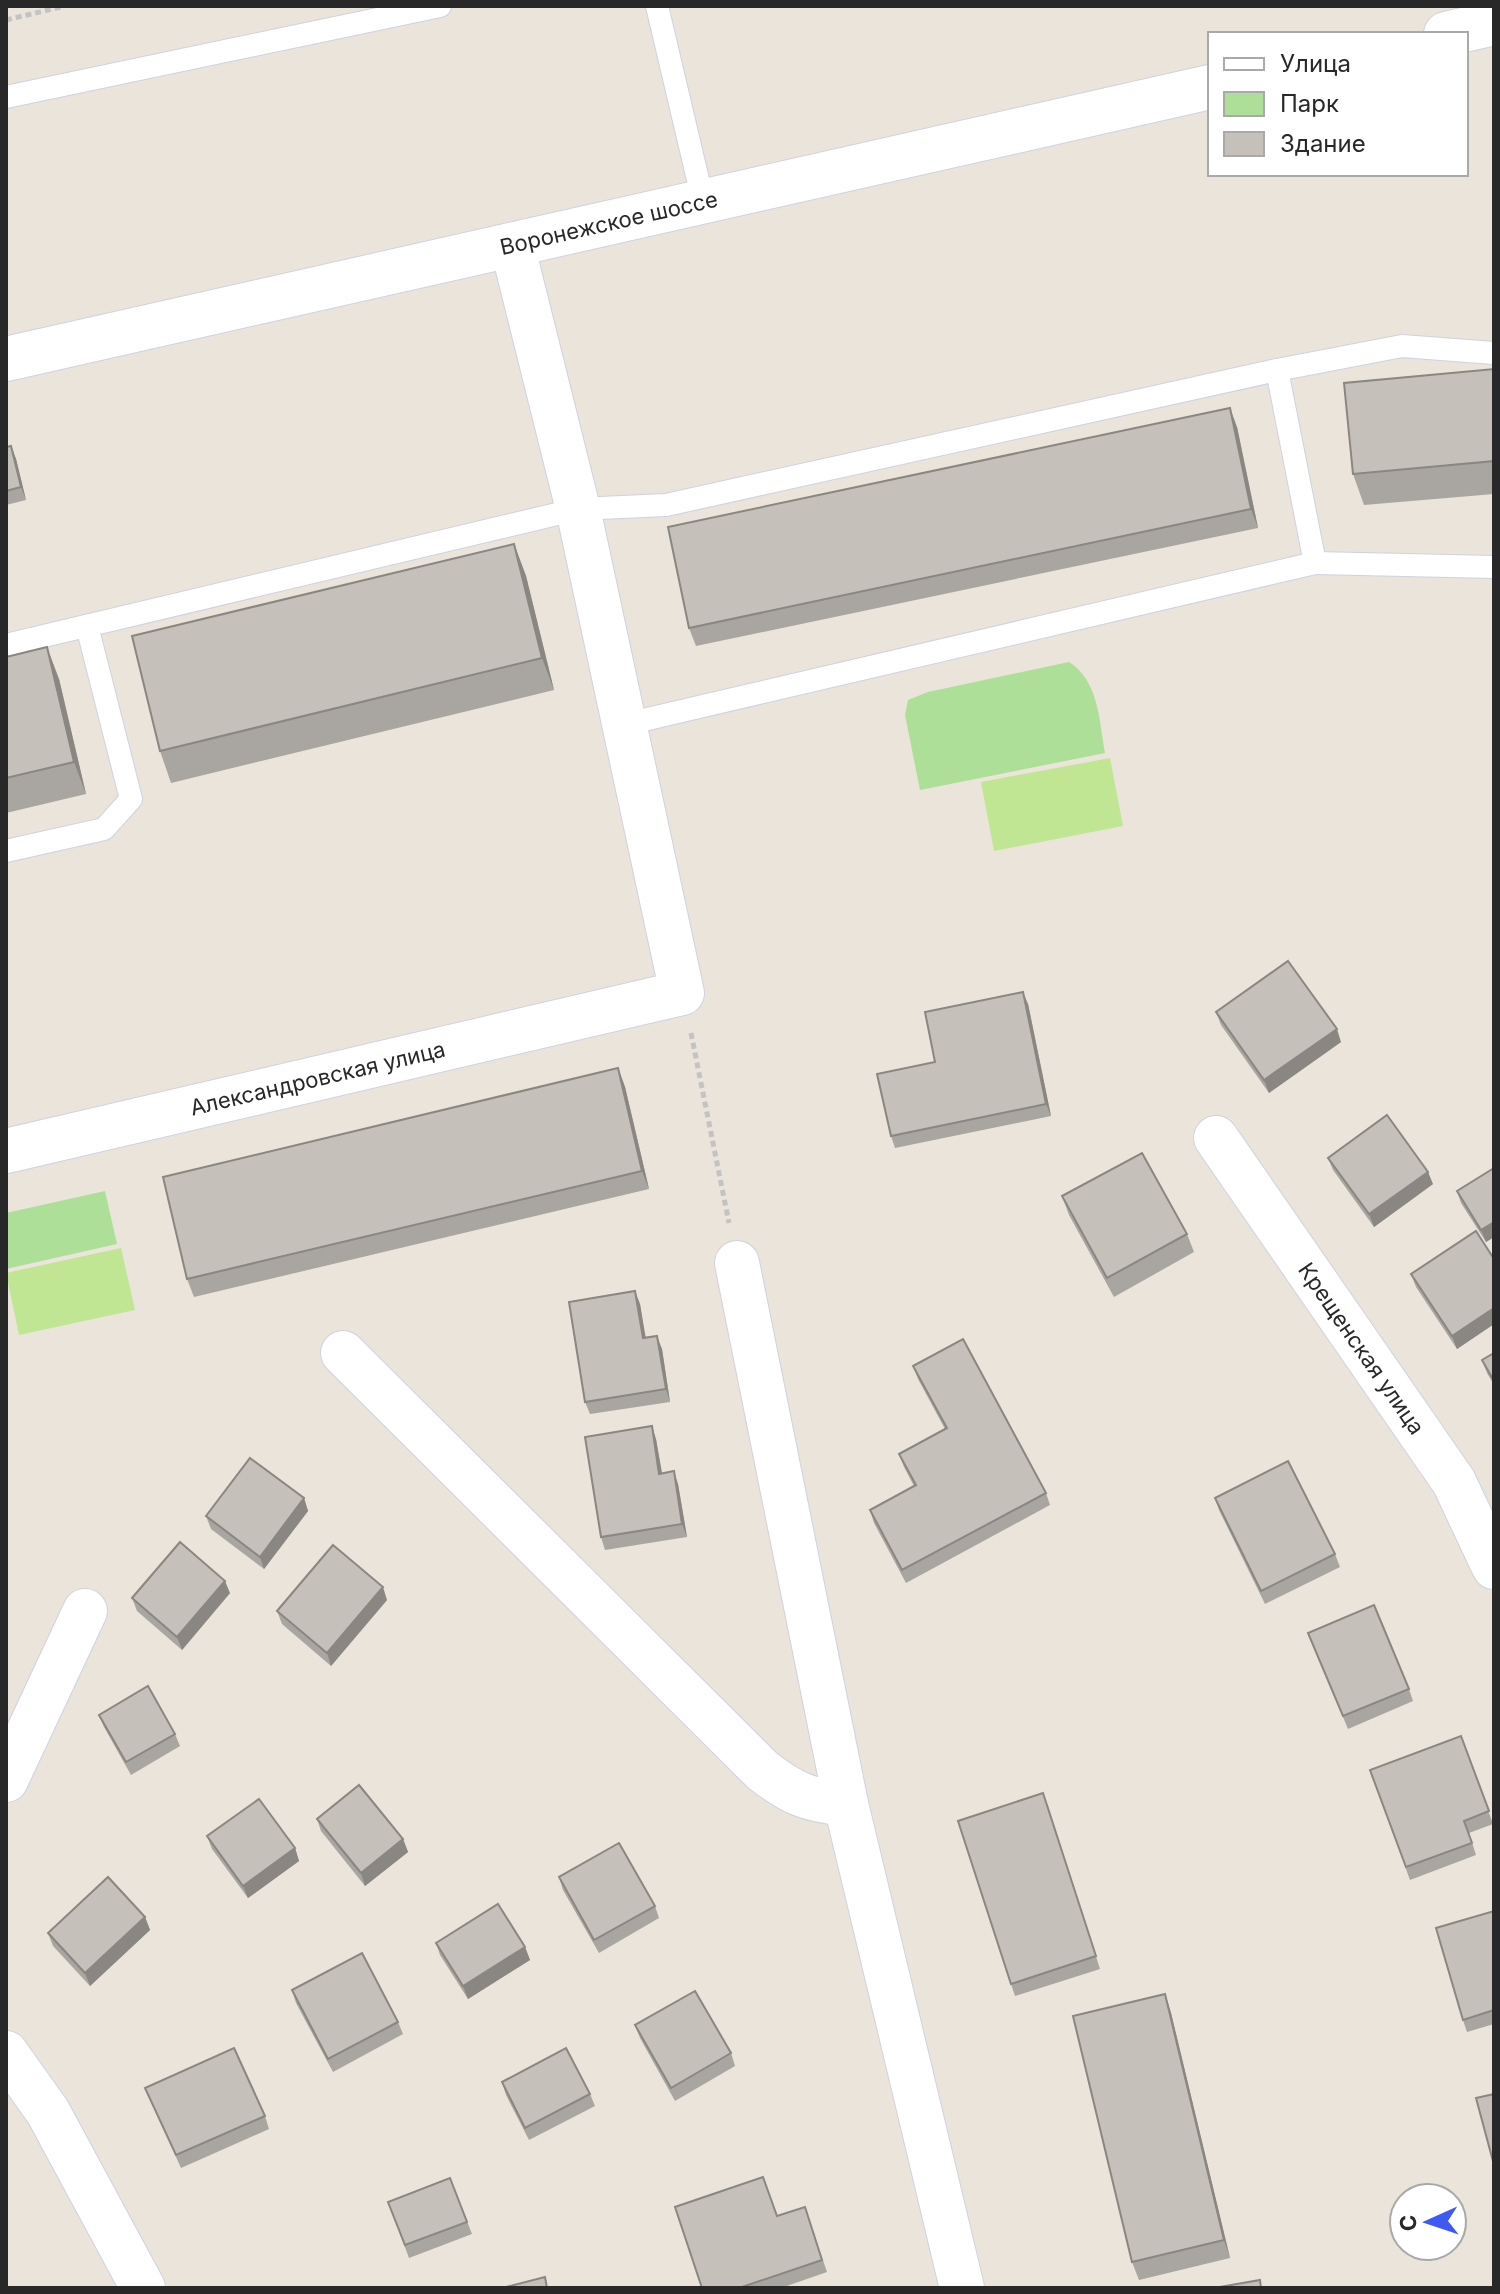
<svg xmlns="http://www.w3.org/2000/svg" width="1500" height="2294" font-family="Inter,sans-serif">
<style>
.green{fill:#aedf98}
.pitch{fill:#c0e694}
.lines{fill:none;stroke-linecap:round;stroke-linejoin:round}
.lane-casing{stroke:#cfd2e1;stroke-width:24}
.street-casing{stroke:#cfd2e1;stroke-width:46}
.secondary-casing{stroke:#cfd2e1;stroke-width:46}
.path{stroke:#c3c3c3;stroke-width:5;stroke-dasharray:6 4;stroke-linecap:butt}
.lane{stroke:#fff;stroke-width:22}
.street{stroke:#fff;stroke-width:44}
.secondary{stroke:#fff;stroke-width:44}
.wall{fill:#a9a5a0}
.shaded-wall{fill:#8a8682}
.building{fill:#c5c0ba;stroke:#8a8682;stroke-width:2}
.labels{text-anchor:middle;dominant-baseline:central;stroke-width:6;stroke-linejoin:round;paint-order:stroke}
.street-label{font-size:22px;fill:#282828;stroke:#fff}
</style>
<rect width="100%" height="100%" fill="#eae4da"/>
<!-- green -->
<g class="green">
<path d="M1069,662C1099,681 1099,720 1105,753L920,790L905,715L908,700L928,692Z"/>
<polygon points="105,1191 117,1244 6,1269 6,1213"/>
</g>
<!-- pitch -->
<g class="pitch">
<polygon points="1110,758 1123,826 994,851 981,782"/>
<polygon points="121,1248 135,1310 19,1335 6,1273"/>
</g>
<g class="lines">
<!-- lane casing -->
<g class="lane-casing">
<g id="lane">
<polyline points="657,6 703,201"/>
<polyline points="6,97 440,6"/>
<polyline points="1315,563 1494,567"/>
<polyline points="6,645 578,509 666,505 1277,370"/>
<polyline points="622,725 1315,563 1277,370 1402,346 1494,353"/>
<polyline points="6,851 104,829 131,799 87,626"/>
</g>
</g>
<!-- street casing -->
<g class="street-casing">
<g id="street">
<path id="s1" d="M1216,1138L1454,1482L1494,1567"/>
<path id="s2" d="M6,1151L682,993L578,509L512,245"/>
<polyline points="737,1263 846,1804 962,2288"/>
<path d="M343,1353L763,1771C793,1794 808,1800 846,1804"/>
<polyline points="6,1780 85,1611"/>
<polyline points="6,2053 48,2112 143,2288"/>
</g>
</g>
<!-- secondary casing -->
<g class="secondary-casing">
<g id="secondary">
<polyline points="1446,34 1494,23"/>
<path id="s3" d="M6,359L1210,87"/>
</g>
</g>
<!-- path -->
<g class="path">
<polyline points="6,20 65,6"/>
<polyline points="691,1033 729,1223"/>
</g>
<!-- lane -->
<use href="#lane" class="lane"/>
<!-- street -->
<use href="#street" class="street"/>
<!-- secondary -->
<use href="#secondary" class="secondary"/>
</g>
<!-- wall -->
<g class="wall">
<polygon points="1494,369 1494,494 1364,505 1353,474"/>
<polygon points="1237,427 1258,528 696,646 689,628"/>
<polygon points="11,446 16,459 26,500 6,505 6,447"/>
<polygon points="514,544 526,576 554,690 171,783 160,751"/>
<polygon points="6,657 59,679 86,794 6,813"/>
<polygon points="1028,1004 1051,1116 895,1148 891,1136 935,1062"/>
<polygon points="1216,1012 1341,1042 1269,1093 1221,1025"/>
<polygon points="618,1068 625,1087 649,1189 194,1297 187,1279"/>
<polygon points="1328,1158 1433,1184 1374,1227 1333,1170"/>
<polygon points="1494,1168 1494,1237 1486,1242 1461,1203 1457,1191"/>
<polygon points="1062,1196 1187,1234 1194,1252 1114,1297 1069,1215"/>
<polygon points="1494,1259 1494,1324 1457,1349 1416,1287 1411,1274"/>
<polygon points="640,1304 645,1338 662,1349 670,1402 590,1414 585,1402"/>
<polygon points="1494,1353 1494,1385 1487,1373 1482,1360"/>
<polygon points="913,1366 1046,1493 1050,1505 906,1583 874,1523 870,1510 914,1486 904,1467 899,1454 945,1429 918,1379"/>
<polygon points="656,1439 662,1473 678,1484 687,1537 605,1550 601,1537"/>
<polygon points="304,1498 308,1511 264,1569 211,1529 206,1516"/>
<polygon points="1215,1498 1335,1554 1340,1567 1265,1604 1219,1510"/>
<polygon points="230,1593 182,1650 137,1611 132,1598"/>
<polygon points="387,1600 331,1666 282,1624 277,1611"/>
<polygon points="1308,1633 1409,1689 1413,1701 1348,1729"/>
<polygon points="99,1715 175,1734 180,1746 131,1775 104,1727"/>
<polygon points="1461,1736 1493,1824 1469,1833 1476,1855 1410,1880 1370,1770"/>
<polygon points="1048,1806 1100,1969 1015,1996 1011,1984"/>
<polygon points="317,1819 403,1839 408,1852 365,1886 321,1831"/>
<polygon points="207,1836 295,1848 299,1861 248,1898 212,1849"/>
<polygon points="559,1877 655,1906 659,1918 599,1953 563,1890"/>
<polygon points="1494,1911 1494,2024 1467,2032 1463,2020"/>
<polygon points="145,1917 150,1930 90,1986 53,1946 48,1933"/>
<polygon points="436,1943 525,1947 530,1960 468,1999 440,1955"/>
<polygon points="292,1990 398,2022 403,2034 333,2072 296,2003"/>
<polygon points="1165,1994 1171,2013 1230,2258 1139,2280 1132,2262"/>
<polygon points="635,2025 731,2053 735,2066 675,2101 640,2038"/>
<polygon points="502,2082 590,2094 595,2106 529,2140 506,2095"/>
<polygon points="145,2088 265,2116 269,2129 181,2168"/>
<polygon points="450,2178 472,2234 409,2258 388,2202"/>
<polygon points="805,2207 827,2272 781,2288 702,2288 777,2216"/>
</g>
<!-- shaded-wall -->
<g class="shaded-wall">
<polygon points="1230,408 1237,427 1258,528 1251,509"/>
<polygon points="11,446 16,459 26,500 21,487"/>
<polygon points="514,544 526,576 554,690 542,658"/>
<polygon points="47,647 59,679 86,794 74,762"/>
<polygon points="1023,992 1028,1004 1051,1116 1046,1104"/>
<polygon points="1337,1029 1341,1042 1269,1093 1264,1080"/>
<polygon points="618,1068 625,1087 649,1189 642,1171"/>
<polygon points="1428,1172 1433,1184 1374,1227 1369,1214"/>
<polygon points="1494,1222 1494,1237 1486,1242 1481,1230"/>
<polygon points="635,1291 640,1304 648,1351 643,1338"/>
<polygon points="1494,1308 1494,1324 1457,1349 1452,1336"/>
<polygon points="657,1336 662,1349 670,1402 666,1389"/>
<polygon points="652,1426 656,1439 664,1486 659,1474"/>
<polygon points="674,1471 678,1484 687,1537 682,1524"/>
<polygon points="304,1498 308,1511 264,1569 260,1557"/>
<polygon points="225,1581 230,1593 182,1650 177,1637"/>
<polygon points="383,1587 387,1600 331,1666 327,1653"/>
<polygon points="403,1839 408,1852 365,1886 361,1873"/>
<polygon points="295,1848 299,1861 248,1898 243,1886"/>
<polygon points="145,1917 150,1930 90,1986 85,1973"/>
<polygon points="525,1947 530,1960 468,1999 463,1986"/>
<polygon points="1165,1994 1171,2013 1230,2258 1224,2240"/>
</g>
<!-- building -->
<g class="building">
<polygon points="1494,369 1494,461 1353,474 1344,383"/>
<polygon points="1230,408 1251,509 689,628 668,527"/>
<polygon points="11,446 21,487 6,491 6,447"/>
<polygon points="514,544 542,658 160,751 132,636"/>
<polygon points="47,647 74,762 6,778 6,657"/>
<polygon points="1288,961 1337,1029 1264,1080 1216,1012"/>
<polygon points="1023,992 1046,1104 891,1136 877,1074 935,1062 925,1012"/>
<polygon points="618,1068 642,1171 187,1279 163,1177"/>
<polygon points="1387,1115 1428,1172 1369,1214 1328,1158"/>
<polygon points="1142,1153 1187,1234 1107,1278 1062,1196"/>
<polygon points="1494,1168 1494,1222 1481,1230 1457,1191"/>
<polygon points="1476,1231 1494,1259 1494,1308 1452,1336 1411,1274"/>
<polygon points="635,1291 643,1338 657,1336 666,1389 585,1402 569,1302"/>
<polygon points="963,1339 1046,1493 902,1570 870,1510 916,1485 899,1454 947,1428 913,1366"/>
<polygon points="1494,1353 1494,1381 1482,1360"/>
<polygon points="652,1426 659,1474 674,1471 682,1524 601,1537 585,1437"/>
<polygon points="250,1458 304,1498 260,1557 206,1516"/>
<polygon points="1288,1461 1335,1554 1261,1591 1215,1498"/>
<polygon points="180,1542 225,1581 177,1637 132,1598"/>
<polygon points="333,1545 383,1587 327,1653 277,1611"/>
<polygon points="1374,1605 1409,1689 1343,1716 1308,1633"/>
<polygon points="148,1686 175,1734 126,1762 99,1715"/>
<polygon points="1461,1736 1489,1811 1464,1821 1472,1843 1406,1867 1370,1770"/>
<polygon points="359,1785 403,1839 361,1873 317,1819"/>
<polygon points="1043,1793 1096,1956 1011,1984 958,1821"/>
<polygon points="259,1799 295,1848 243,1886 207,1836"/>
<polygon points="619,1843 655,1906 594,1940 559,1877"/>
<polygon points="108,1877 145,1917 85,1973 48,1933"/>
<polygon points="498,1904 525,1947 463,1986 436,1943"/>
<polygon points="1494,1911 1494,2010 1463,2020 1436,1928"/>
<polygon points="362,1953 398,2022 328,2059 292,1990"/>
<polygon points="695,1991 731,2053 671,2088 635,2025"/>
<polygon points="1165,1994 1224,2240 1132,2262 1073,2016"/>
<polygon points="234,2048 265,2116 176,2155 145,2088"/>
<polygon points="566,2048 590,2094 525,2128 502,2082"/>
<polygon points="1494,2094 1494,2165 1476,2098"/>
<polygon points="763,2177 777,2216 805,2207 822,2260 739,2288 702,2288 675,2207"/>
<polygon points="450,2178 467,2222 405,2245 388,2202"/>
<polygon points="545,2277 547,2288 502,2288"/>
<polygon points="1260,2280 1261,2288 1214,2288"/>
</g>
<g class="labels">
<!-- street labels -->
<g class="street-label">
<text stroke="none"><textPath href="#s3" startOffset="618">Воронежское шоссе</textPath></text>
<text stroke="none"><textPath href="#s2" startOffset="320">Александровская улица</textPath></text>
<text stroke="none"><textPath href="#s1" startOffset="256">Крещенская улица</textPath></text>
</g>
</g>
<!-- border -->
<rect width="1500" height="2294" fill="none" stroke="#282828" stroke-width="16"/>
<!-- legend -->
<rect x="1208" y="32" width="260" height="144" fill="#ffffff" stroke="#a9a9a9" stroke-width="2"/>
<rect x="1224" y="58" width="40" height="12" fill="#ffffff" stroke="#a9a9a9" stroke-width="2"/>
<text x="1280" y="72" font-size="24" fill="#282828">Улица</text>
<rect x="1224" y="92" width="40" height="24" fill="#aedf98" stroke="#a9a9a9" stroke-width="2"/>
<text x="1280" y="112" font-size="24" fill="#282828">Парк</text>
<rect x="1224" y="132" width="40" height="24" fill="#c5c0ba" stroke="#a9a9a9" stroke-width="2"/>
<text x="1280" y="152" font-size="24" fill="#282828">Здание</text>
<!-- north arrow -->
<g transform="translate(1428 2222) rotate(267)"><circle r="38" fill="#ffffff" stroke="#a9a9a9" stroke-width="2"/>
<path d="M0-6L14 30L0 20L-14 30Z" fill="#3f5af2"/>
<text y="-12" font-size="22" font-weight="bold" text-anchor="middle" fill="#282828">С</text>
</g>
</svg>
